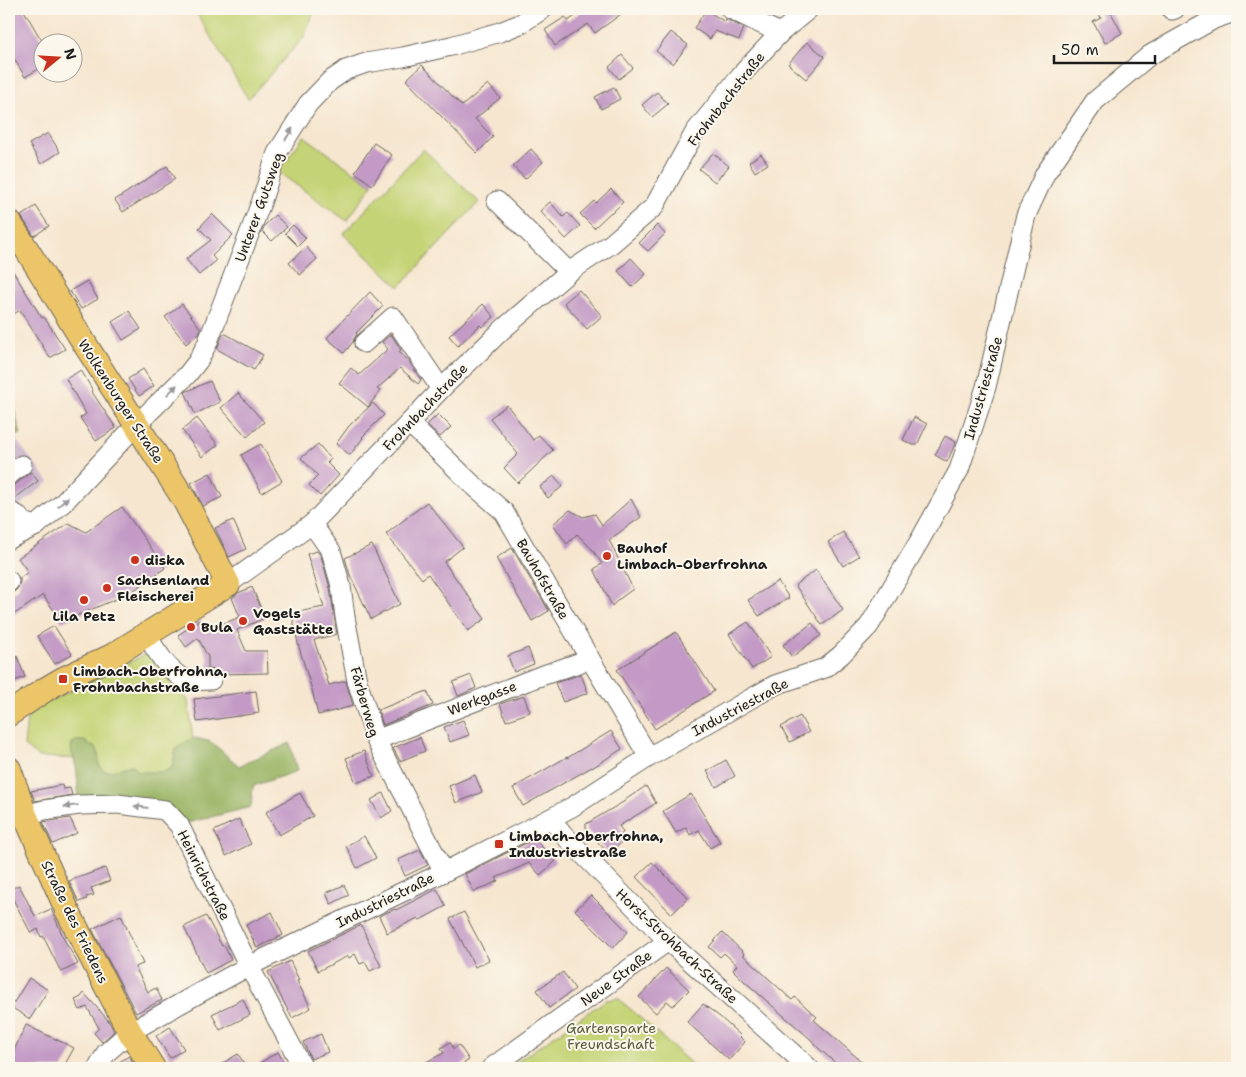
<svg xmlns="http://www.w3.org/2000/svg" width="1246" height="1077" font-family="'Shantell Sans',sans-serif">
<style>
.industrial{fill:#cfbdcf}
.green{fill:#c4d375;stroke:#707848}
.forest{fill:#9bb566;stroke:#5c6841}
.building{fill:#c29ac5}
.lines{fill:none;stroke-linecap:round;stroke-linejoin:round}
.minor-casing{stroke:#68635b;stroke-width:21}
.major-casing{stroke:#68635b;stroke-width:26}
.minor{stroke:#fff;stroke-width:19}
.major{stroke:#ecc569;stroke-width:24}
.oneway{fill:#999}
.poi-dot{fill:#c8321e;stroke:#fbf7ec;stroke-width:2}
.labels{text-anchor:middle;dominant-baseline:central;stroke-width:4;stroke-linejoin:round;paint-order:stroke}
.street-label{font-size:14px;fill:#1c1c1c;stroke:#fbf7ec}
.poi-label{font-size:14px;font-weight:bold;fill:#1c1c1c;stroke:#fbf7ec;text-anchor:start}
.park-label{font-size:14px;fill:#575c3b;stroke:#fbf7ec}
</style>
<rect width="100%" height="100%" fill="#fbf7ec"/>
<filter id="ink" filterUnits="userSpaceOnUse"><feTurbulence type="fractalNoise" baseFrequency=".02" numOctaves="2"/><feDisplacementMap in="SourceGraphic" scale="10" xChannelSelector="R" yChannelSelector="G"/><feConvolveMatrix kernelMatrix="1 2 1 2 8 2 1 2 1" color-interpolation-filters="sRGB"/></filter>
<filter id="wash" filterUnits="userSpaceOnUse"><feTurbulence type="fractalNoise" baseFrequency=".0096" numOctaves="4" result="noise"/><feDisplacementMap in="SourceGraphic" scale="20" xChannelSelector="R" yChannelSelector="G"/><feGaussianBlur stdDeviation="1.12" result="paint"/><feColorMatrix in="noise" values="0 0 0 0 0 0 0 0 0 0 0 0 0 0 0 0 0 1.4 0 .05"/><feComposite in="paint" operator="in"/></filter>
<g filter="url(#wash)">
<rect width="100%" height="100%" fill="#f6e6cf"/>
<!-- industrial -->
<polygon class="industrial" points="9,431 49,482 9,514"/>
<!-- green -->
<g class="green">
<polygon points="194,9 315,9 304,37 248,99"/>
<polygon points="304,136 372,185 347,221 278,172"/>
<polygon points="423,149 479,202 399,287 343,234"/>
<polygon points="148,653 188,700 197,769 111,796 83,759 38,757 24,746 27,718 42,705"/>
<polygon points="618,998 696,1068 508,1068 606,1000"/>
</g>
<!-- forest -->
<g class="forest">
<polygon points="10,396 21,434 9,438 9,397"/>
<path d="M196,738L211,742L239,766L290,743L297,771L253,786L251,807L179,825L165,810L79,805C78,794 78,773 75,763C73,755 70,751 72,743L76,741H84L97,749L98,751L99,765L104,771C115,773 122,766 133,765L138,772H163L172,768L176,749L187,741Z"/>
</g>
<g id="blocks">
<!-- building -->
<g class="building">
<polygon points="9,9 23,9 42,41 42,67 25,77 9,50"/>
<polygon points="585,9 628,9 595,33 588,24 555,46 545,30 565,17 568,21"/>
<polygon points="1097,9 1109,9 1122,33 1105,43 1093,22 1101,18"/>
<polygon points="706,10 725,22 726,19 744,28 739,40 715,31 710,39 694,28"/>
<polygon points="671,32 688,45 673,64 656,51"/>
<polygon points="807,42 825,57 806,79 788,64"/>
<polygon points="622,55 633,68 619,79 609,67"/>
<polygon points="422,65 462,106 488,84 500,98 475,119 493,137 477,153 406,80"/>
<polygon points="614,87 620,99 601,109 595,97"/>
<polygon points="657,92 668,104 652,117 642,105"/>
<polygon points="48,133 60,152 41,164 29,144"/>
<polygon points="374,143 392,155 372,185 355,172"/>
<polygon points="531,149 543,162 525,179 513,166"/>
<polygon points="713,153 729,166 715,182 699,169"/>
<polygon points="761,154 768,164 755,172 749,162"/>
<polygon points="167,166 175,179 123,212 115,200"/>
<polygon points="611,189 623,202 612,213 611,212 594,228 580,214 594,201 596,203"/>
<polygon points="550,202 563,217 568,213 580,226 566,239 540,211"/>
<polygon points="36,206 49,226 34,236 21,216"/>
<polygon points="212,214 233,235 212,256 216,261 199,275 186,259 211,240 199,228"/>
<polygon points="275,215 287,227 272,241 262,231 265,225"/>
<polygon points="293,225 306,238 298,246 285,233"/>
<polygon points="657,225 665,234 648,251 639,243"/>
<polygon points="306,247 317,259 300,275 289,263"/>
<polygon points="631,258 646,274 632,287 618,271"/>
<polygon points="9,265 42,318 44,317 65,349 50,358 20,310 14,314 9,305"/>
<polygon points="87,281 98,299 81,309 70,291"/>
<polygon points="579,290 602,316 587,329 564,303"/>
<polygon points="370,292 383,306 356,333 357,334 354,339 353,342 344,353 327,338 342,321"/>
<polygon points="182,304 201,329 199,333 186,344 165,317"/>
<polygon points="483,304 494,317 482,327 480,325 458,346 449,336"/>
<polygon points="129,311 141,329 123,340 112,322"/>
<polygon points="223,334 226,334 263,355 254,370 217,349"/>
<polygon points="391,334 401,350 399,352 408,360 421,380 418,384 400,368 377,389 380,391 368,407 339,383 351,368 359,375 388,349 382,342"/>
<polygon points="143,369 154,386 139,396 128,379"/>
<polygon points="81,370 93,391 92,392 116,428 96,441 80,418 86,414 66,379"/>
<polygon points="210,381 220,402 195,414 185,392"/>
<polygon points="238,393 264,422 247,437 221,408"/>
<polygon points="373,403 384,415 362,437 363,438 350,455 336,444 349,426"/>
<polygon points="507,405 533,440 539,435 553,450 518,483 504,468 518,454 490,418"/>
<polygon points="438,414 451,427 440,437 427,425"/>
<polygon points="914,417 927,424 917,445 913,445 903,440"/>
<polygon points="197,418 218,445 202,457 182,430"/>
<polygon points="945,436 956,442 947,462 935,455"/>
<polygon points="261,444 282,481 262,493 241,455"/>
<polygon points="318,444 331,459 327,463 339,475 320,496 309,485 318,476 301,458"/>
<polygon points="31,472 38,481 11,501 9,501 9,486 16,484"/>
<polygon points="210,473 222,497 203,506 191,483"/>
<polygon points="554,476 563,486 548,498 540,487"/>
<polygon points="631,499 641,517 609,540 633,589 618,600 612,606 594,569 602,564 592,549 577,534 567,544 553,524 570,510 583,517 595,514 602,525"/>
<polygon points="427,502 463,547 444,562 485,619 468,631 428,574 422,579 386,534"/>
<polygon points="122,507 165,568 130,593 62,622 43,595 13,615 9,609 9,593 14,592 18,588 20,582 20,578 28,572 18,558 69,523 86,532"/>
<polygon points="233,520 246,549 229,557 215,528"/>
<polygon points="843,532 859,556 843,566 828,542"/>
<polygon points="372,545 400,604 371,619 350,575 345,558"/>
<polygon points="512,548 549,611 532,621 496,558"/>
<polygon points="317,551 321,556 330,588 337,634 314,640 329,685 346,681 353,706 318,715 312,690 298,644 292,613 324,607 307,554"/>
<polygon points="816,570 843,610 822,625 795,585"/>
<polygon points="778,581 789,598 759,616 748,600"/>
<polygon points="252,587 265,618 237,630 246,651 267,651 268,673 220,674 216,670 208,669 208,657 198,638 186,647 178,635 200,620 207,630 240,617 232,598 238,593"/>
<polygon points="748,622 771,657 752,669 729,634"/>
<polygon points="812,623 821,635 792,657 783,645"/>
<polygon points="54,626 72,654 55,664 37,636"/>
<polygon points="676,632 714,691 655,729 617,670"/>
<polygon points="528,648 534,664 514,672 508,656"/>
<polygon points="17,656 25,677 9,683 9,659"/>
<polygon points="581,674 588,693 563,702 555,683"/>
<polygon points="471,675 476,688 458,696 453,682"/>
<polygon points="256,691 259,713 197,722 194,699"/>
<polygon points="427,691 433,705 383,725 378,710"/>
<polygon points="524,696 530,712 506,721 500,704"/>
<polygon points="800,716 809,732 790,742 781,727"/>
<polygon points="463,720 469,735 450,742 444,727"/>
<polygon points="611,731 622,749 592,768 592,767 523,806 513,788 567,757 567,758"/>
<polygon points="420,737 425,751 400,761 393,748"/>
<polygon points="364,751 374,776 356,783 346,758"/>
<polygon points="726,760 735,776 716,787 707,771"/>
<polygon points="475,775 482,792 456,803 449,786"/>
<polygon points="62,785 63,789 70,788 72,795 35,801 31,791"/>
<polygon points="646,786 656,803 619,826 623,832 621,835 625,839 609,854 586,829 586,824 625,801 625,800"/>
<polygon points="300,793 313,816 279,835 266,812"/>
<polygon points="383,793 392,811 381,818 371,800"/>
<polygon points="691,794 720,842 710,848 699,830 690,835 686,827 676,833 663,811"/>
<polygon points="70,818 77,833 53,844 43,822"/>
<polygon points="239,819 251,844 226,856 214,831"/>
<polygon points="364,836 376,858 357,868 346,846"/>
<polygon points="532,840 536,841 556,861 540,875 529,863 496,878 498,881 474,892 465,874"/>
<polygon points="420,850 428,865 405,876 398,860"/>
<polygon points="652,862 688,898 672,914 636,877"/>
<polygon points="105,868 110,881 91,888 94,895 86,897 87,899 79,902 69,881"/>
<polygon points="19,885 35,916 51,909 65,941 78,964 61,972 43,936 41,937 38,929 31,933 9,892 9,890"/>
<polygon points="344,885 349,895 331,904 326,893"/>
<polygon points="437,889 446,906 420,920 418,918 387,933 379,916 395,909 396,910"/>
<polygon points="591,895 628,932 613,948 575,910"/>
<polygon points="272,912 283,935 257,948 246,925"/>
<polygon points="464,912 489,960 475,967 450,919"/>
<polygon points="121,915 143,964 135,967 148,992 156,988 162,1000 136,1013 92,929"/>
<polygon points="206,916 222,946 224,945 231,960 206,973 184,927"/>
<polygon points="361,925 381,966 370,971 365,962 360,964 355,954 349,958 348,956 318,971 308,951"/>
<polygon points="722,932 744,953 743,955 792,1000 795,997 817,1017 814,1020 869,1068 841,1068 815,1045 816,1044 744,981 733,970 737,965 724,953 720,957 709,947"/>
<polygon points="290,961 299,980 297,981 311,1008 292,1018 268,972"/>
<polygon points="666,968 689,990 673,1006 667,1001 656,1013 639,997"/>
<polygon points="563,972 575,989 549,1008 537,990"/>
<polygon points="29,978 48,990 30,1019 11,1007"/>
<polygon points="84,993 108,1020 114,1031 102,1042 94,1033 99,1028 87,1007 80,1010 75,1000 81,997"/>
<polygon points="243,999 250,1015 220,1030 212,1014"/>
<polygon points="703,1004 720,1017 741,1036 740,1037 745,1042 729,1060 687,1022"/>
<polygon points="26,1025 74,1048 63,1068 9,1068 9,1061"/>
<polygon points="170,1027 184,1049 170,1058 156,1036"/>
<polygon points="321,1034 328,1052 311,1059 303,1042"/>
<polygon points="450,1042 454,1049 459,1045 469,1060 456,1068 414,1068 444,1053 441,1048"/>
<polygon points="278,1052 287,1068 251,1068"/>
<polygon points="238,1054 247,1068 215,1068"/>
<polygon points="129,1056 137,1068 111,1068 111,1067"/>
</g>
</g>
</g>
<g filter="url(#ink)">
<use href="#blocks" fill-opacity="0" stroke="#68635b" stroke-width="1"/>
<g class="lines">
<!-- minor casing -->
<g class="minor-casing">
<g id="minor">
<polyline points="730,9 780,33"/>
<polyline points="1171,9 1172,10 1175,9"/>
<polyline points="497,201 569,272"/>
<polyline points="364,343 393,317 441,389"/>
<polyline points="409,423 472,484 504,512 590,659 649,757"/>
<polyline points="9,475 22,465"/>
<polyline points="9,514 11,512 17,515 23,522 36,526"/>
<polyline points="312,524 331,551 341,586 345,617 357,681 376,740 444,872"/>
<polyline points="9,539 36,526 64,502 137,424 187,375 198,361 207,344 237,266 261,203 277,153 308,104 330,81 346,70 366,63 403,57 451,46 500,32 520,24 543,9"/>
<polyline points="9,581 9,582"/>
<polyline points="228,584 312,524 409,423 441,389 502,330 569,272 611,244 654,207 695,132 740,76 780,33 809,9"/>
<path d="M147,635C154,648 169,672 183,678C191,682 202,680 211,680"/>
<polyline points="376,740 535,678 590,659"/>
<polyline points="25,815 44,810 79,805 118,804 165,810 179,825 249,966 303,1068"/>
<polyline points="551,818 562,833 668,941 809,1068"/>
<polyline points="98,1068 106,1053 130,1032 201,992 249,966 444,872 551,818 572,807 649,757 750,699 775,685 825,668 841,655 869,626 920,540 959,470 986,387 1026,215 1045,174 1095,101 1150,55 1214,19 1237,11"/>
<polyline points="491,1068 668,941"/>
</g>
</g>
<!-- major casing -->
<g class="major-casing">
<g id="major">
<polyline points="9,222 29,253 88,349 184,499 228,584 112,656 63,679 46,689 9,714"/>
<polyline points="9,769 25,815 67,910 130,1032 153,1068"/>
</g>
</g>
<!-- minor -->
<use href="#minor" class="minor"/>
<!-- major -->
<use href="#major" class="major"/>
</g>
<!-- one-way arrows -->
<defs><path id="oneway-solid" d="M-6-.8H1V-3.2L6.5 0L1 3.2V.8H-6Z" transform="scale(1.25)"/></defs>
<g class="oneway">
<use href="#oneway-solid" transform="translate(289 134) rotate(-58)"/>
<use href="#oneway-solid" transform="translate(172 390) rotate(-44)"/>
<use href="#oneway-solid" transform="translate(63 502) rotate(-43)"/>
<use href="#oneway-solid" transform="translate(71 806) rotate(172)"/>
<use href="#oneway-solid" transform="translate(141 807) rotate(-173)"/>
</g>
</g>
<!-- markers -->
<g class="poi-dot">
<circle cx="607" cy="556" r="5"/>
<circle cx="135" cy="560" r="5"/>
<circle cx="107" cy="588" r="5"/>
<circle cx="84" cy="600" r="5"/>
<circle cx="243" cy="621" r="5"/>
<circle cx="191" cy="627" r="5"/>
<rect x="58" y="674" width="10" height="10" rx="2.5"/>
<rect x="494" y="839" width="10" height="10" rx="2.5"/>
</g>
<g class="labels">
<!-- street labels -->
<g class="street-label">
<text transform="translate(726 99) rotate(-52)">Frohnbachstraße</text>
<text transform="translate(259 207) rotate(-70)">Unterer Gutsweg</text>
<text transform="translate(983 388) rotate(-74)">Industriestraße</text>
<text transform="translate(121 401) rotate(57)">Wolkenburger Straße</text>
<text transform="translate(425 407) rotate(-46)">Frohnbachstraße</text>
<text transform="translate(543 579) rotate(60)">Bauhofstraße</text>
<text transform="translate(482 698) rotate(-21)">Werkgasse</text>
<text transform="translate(365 702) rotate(74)">Färberweg</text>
<text transform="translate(740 707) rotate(-28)">Industriestraße</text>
<text transform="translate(204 875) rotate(63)">Heinrichstraße</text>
<text transform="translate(385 900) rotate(-26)">Industriestraße</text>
<text transform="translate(75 922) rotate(64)">Straße des Friedens</text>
<text transform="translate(677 946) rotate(43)">Horst-Strohbach-Straße</text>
<text transform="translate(616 978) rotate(-36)">Neue Straße</text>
</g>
<!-- poi labels -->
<g class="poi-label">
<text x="617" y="548">Bauhof<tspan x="617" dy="16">Limbach-Oberfrohna</tspan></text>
<text x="145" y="560">diska</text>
<text x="117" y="580">Sachsenland<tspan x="117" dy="16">Fleischerei</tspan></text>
<text x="253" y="613">Vogels<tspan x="253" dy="16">Gaststätte</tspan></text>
<text x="84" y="616" text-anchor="middle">Lila Petz</text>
<text x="201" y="627">Bula</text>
<text x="73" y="671">Limbach-Oberfrohna,<tspan x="73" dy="16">Frohnbachstraße</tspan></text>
<text x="509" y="836">Limbach-Oberfrohna,<tspan x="509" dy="16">Industriestraße</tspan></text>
</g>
<!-- park labels -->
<g class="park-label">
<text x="611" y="1028">Gartensparte<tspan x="611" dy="16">Freundschaft</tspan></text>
</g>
</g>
<!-- margin -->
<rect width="1246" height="1077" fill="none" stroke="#fbf7ec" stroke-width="30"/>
<!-- north arrow -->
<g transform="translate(58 58) rotate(72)"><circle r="24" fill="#fbf7ec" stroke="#a29f99"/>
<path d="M0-4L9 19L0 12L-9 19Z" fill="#c8321e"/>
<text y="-8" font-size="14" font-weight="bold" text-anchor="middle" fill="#1c1c1c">N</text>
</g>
<!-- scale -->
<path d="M1054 55v8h101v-8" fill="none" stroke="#1c1c1c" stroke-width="2.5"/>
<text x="1061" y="55" font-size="15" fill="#1c1c1c" stroke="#fbf7ec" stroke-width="4" paint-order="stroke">50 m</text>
</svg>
